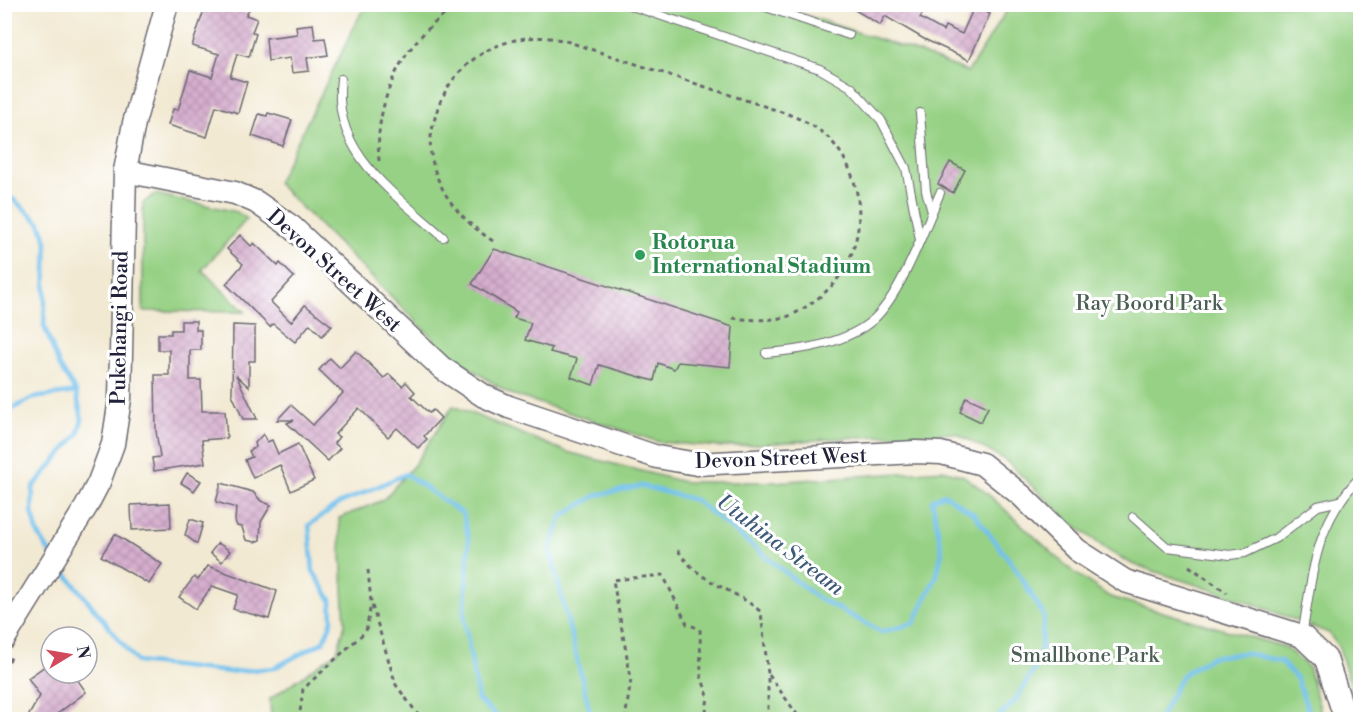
<svg xmlns="http://www.w3.org/2000/svg" width="1365" height="724" font-family="'Libre Bodoni',serif">
<style>
.green{fill:#97d185;stroke:#5c7a60;stroke-width:1.5}
.lines{fill:none;stroke-linecap:round;stroke-linejoin:round}
.stream{stroke:#72c1ed;stroke-width:4.5}
.building{fill:url(#building-cross-hatch)}
.service-casing{stroke:#6b6870;stroke-width:10}
.secondary-casing{stroke:#6b6870;stroke-width:25}
.path{stroke:#6b6870;stroke-width:3;stroke-dasharray:4.5 4.5;stroke-linecap:butt}
.service{stroke:#fff;stroke-width:8}
.secondary{stroke:#fff;stroke-width:22}
.leisure-dot{fill:#2e9e5b;stroke:#fff;stroke-width:2}
.labels{text-anchor:middle;dominant-baseline:central;stroke-width:6;stroke-linejoin:round;paint-order:stroke}
.leisure-label{font-size:21px;font-weight:bold;fill:#27864d;stroke:#fff;text-anchor:start}
.street-label{font-size:21px;fill:#22223b;stroke:#fff}
.park-label{font-size:21px;fill:#4b5f55;stroke:#fff}
.water-label{font-size:22px;font-style:italic;fill:#3e5a79;stroke:#fff}
</style>
<defs>
<pattern id="building-cross-hatch" width="8" height="8" patternUnits="userSpaceOnUse" patternTransform="scale(1.5)"><rect width="8" height="8" fill="#d6aece"/><path d="M0 0l8 8M0 8l8-8" fill="none" stroke="#b795b2"/></pattern>
</defs>
<rect width="100%" height="100%" fill="#fff"/>
<filter id="ink" filterUnits="userSpaceOnUse"><feTurbulence type="fractalNoise" baseFrequency=".0167" numOctaves="2"/><feDisplacementMap in="SourceGraphic" scale="12" xChannelSelector="R" yChannelSelector="G"/><feConvolveMatrix kernelMatrix="1 2 1 2 8 2 1 2 1" color-interpolation-filters="sRGB"/></filter>
<filter id="wash" filterUnits="userSpaceOnUse"><feTurbulence type="fractalNoise" baseFrequency=".008" numOctaves="4" result="noise"/><feDisplacementMap in="SourceGraphic" scale="24" xChannelSelector="R" yChannelSelector="G"/><feGaussianBlur stdDeviation="1.35" result="paint"/><feColorMatrix in="noise" values="0 0 0 0 0 0 0 0 0 0 0 0 0 0 0 0 0 1.4 0 .05"/><feComposite in="paint" operator="in"/></filter>
<g filter="url(#wash)">
<rect width="100%" height="100%" fill="#f2e9d2"/>
<!-- green -->
<g class="green">
<polygon points="365,5 775,5 920,53 968,72 1010,5 1360,5 1360,715 1339,648 1329,633 1243,600 1132,564 1109,551 1070,522 1005,460 956,433 857,437 721,447 659,442 508,393 449,354 277,183"/>
<polygon points="155,194 237,212 247,219 202,270 245,312 143,311 143,203"/>
<polygon points="453,406 567,452 684,482 774,482 943,470 964,476 988,494 1071,570 1110,597 1285,647 1308,667 1323,719 271,719 270,699 337,652 345,624 339,518 383,500 414,465"/>
</g>
<g class="lines">
<!-- stream -->
<g class="stream">
<polyline points="4,199 13,199 40,223 47,242 44,326 60,367 76,392 82,419 78,434 33,487 32,512 38,534 50,553"/>
<polyline points="4,413 33,398 76,392"/>
<polyline points="59,565 137,662 229,672 274,668 323,642 332,621 331,600 313,571 309,525 340,503 406,474 463,514 469,541 464,617 478,700 501,720"/>
<polyline points="592,720 550,549 562,516 597,495 642,486 695,500 816,597 882,632 914,623 937,575 942,551 932,500 944,494 974,514 1014,566 1044,616 1040,660 1015,701 995,720"/>
<polyline points="1159,720 1182,675 1211,657 1245,653 1281,661 1297,679 1309,713 1308,720"/>
</g>
</g>
<g id="blocks">
<!-- building -->
<g class="building">
<polygon points="206,4 252,4 246,15 257,19 252,32 256,34 249,57 237,54 230,77 247,82 238,113 216,106 207,137 168,125 173,109 178,110 190,70 212,77 219,54 192,46"/>
<polygon points="845,4 928,4 920,18 943,31 945,26 962,34 974,7 990,14 969,60 924,39 885,16 880,25"/>
<polygon points="313,24 315,39 325,38 328,55 307,58 309,71 292,73 290,58 268,61 266,38 297,34 296,26"/>
<polygon points="268,113 292,120 283,146 252,136 259,114 267,116"/>
<polygon points="950,162 965,170 953,193 938,184"/>
<polygon points="240,235 251,246 254,243 278,266 280,263 294,277 271,302 291,322 305,305 332,326 322,336 310,324 295,342 273,324 270,327 226,284 243,264 227,249"/>
<polygon points="494,249 733,327 730,367 678,362 674,369 658,363 654,381 599,365 593,385 571,377 577,359 550,352 552,348 525,340 531,323 514,318 517,312 472,284"/>
<polygon points="181,321 196,321 196,330 201,330 201,350 190,350 190,380 201,380 202,411 225,411 227,438 202,440 205,463 154,471 152,458 160,457 156,431 155,375 169,375 169,350 158,350 158,334 171,334 171,330 181,330"/>
<polygon points="233,325 255,326 255,361 249,361 249,387 236,375 257,419 243,419 232,394"/>
<polygon points="356,351 384,378 389,374 402,386 406,382 415,392 411,396 429,413 433,410 441,418 424,436 427,439 418,448 397,428 388,437 359,408 335,434 339,437 334,443 340,448 328,461 287,423 294,420 277,420 291,405 313,425 343,393 319,370 330,358 340,368"/>
<polygon points="966,397 988,407 981,422 960,412"/>
<polygon points="263,434 267,442 272,440 278,454 298,444 314,480 291,491 280,465 253,478 245,460 252,457 249,451 256,447 255,443"/>
<polygon points="187,473 201,481 194,491 181,483"/>
<polygon points="221,483 253,492 261,501 271,505 261,522 260,540 255,542 246,540 242,527 237,526 235,521 236,508 216,502"/>
<polygon points="170,503 171,528 132,530 131,505"/>
<polygon points="190,519 203,523 197,544 185,535"/>
<polygon points="115,534 162,564 149,584 101,556"/>
<polygon points="218,543 230,551 222,562 210,553"/>
<polygon points="208,566 277,591 269,619 233,609 238,595 212,586 196,609 179,597 194,577 198,580"/>
<polygon points="51,662 51,673 62,673 68,681 75,676 86,692 49,720 26,720 40,696 28,678"/>
</g>
</g>
</g>
<g filter="url(#ink)">
<use href="#blocks" fill-opacity="0" stroke="#6b6870" stroke-width="1.5"/>
<g class="lines">
<!-- service casing -->
<g class="service-casing">
<g id="service">
<polyline points="626,4 820,69 851,87 881,120 906,168 920,240"/>
<polyline points="757,4 849,35"/>
<path d="M341,79C330,152 395,194 443,237"/>
<polyline points="920,113 926,191 932,212"/>
<path d="M766,353C802,350 846,344 874,319C901,294 925,228 940,193"/>
<polyline points="1133,517 1167,547 1230,555 1245,553 1276,538 1318,506 1340,501"/>
<path d="M1302,636C1313,573 1314,525 1360,477"/>
</g>
</g>
<!-- secondary casing -->
<g class="secondary-casing">
<g id="secondary">
<polyline points="125,171 235,193 256,202 292,227 442,368 484,396 509,407 657,457 697,464 915,452 941,453 982,464 1022,496 1077,550 1125,581 1302,636 1326,659 1346,720"/>
<polyline points="4,639 86,507 99,482 113,444 120,399 125,171 134,123 167,4"/>
</g>
</g>
<!-- path -->
<g class="path">
<path d="M379,161C374,97 405,35 462,4"/>
<path d="M493,241C462,221 437,193 431,154C429,143 432,129 435,118C449,60 509,26 566,41L788,114C805,121 822,129 834,144C873,191 866,266 814,301C806,307 796,314 786,317C768,321 750,320 732,318"/>
<path d="M678,550C700,585 731,586 761,612L768,674V720"/>
<polyline points="1189,566 1227,593"/>
<polyline points="368,570 371,602 396,685 422,720"/>
<polyline points="4,669 13,654"/>
<polyline points="769,675 801,720"/>
<polyline points="299,720 303,689 366,631 371,604"/>
<polyline points="625,720 631,679 613,580 663,575 687,624 700,629 701,676 708,696 705,720"/>
</g>
<!-- service -->
<use href="#service" class="service"/>
<!-- secondary -->
<use href="#secondary" class="secondary"/>
</g>
</g>
<!-- markers -->
<circle class="leisure-dot" cx="640" cy="255" r="6"/>
<g class="labels">
<!-- leisure labels -->
<g class="leisure-label">
<text x="652" y="243">Rotorua<tspan x="652" dy="24">International Stadium</tspan></text>
</g>
<!-- street labels -->
<g class="street-label">
<text transform="translate(334 271) rotate(42)">Devon Street West</text>
<text transform="translate(120 328) rotate(-89)">Pukehangi Road</text>
<text transform="translate(781 459) rotate(-2)">Devon Street West</text>
</g>
<!-- park labels -->
<g class="park-label">
<text x="1149" y="304">Ray Boord Park</text>
<text x="1085" y="656">Smallbone Park</text>
</g>
<!-- water labels -->
<g class="water-label">
<text transform="translate(780 545) rotate(37)">Utuhina Stream</text>
</g>
</g>
<!-- margin -->
<rect width="1365" height="724" fill="none" stroke="#fff" stroke-width="24"/>
<!-- north arrow -->
<g transform="translate(69 655) rotate(79)"><circle r="28" fill="#ffffff" stroke="#a7a7b1" stroke-width="1.5"/>
<path d="M0-4.5L10 22L0 15L-10 22Z" fill="#d1495b"/>
<text y="-9" font-size="16" font-weight="bold" text-anchor="middle" fill="#22223b">N</text>
</g>
</svg>
